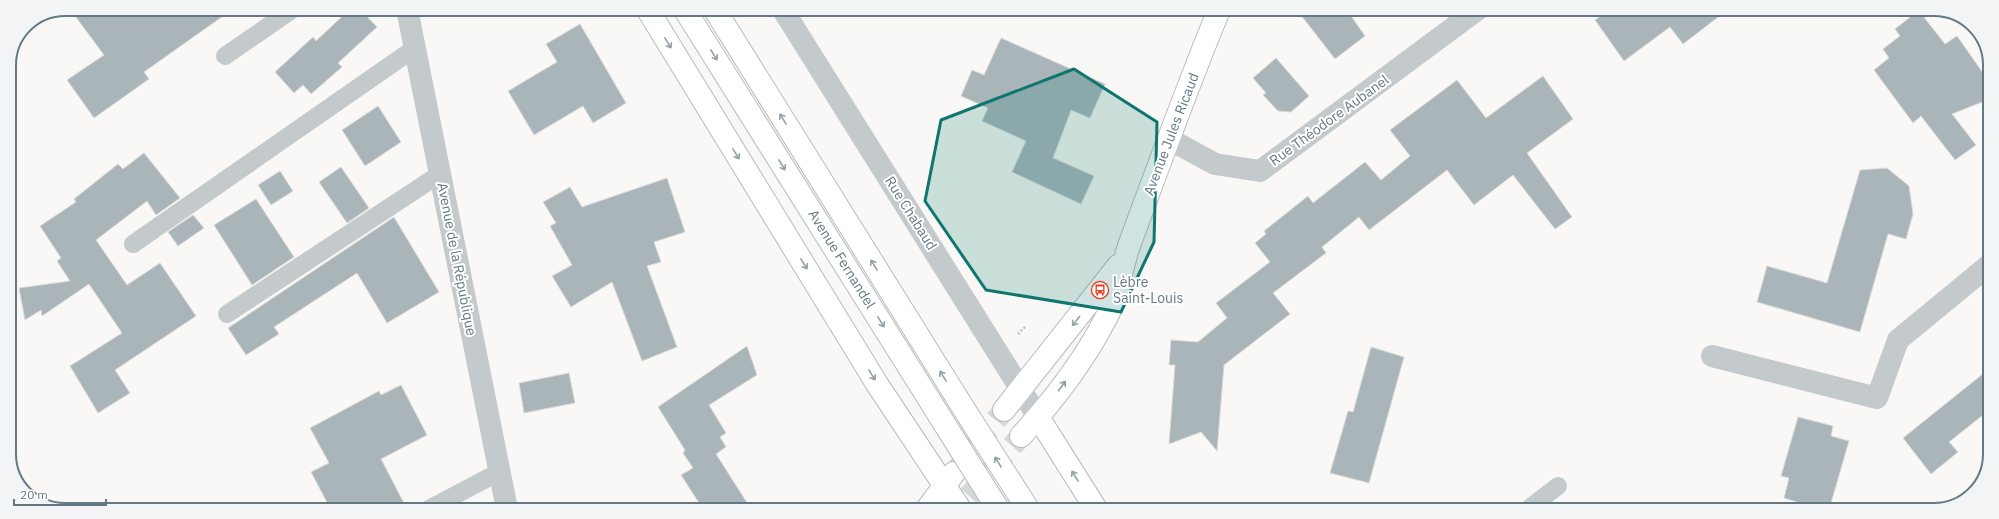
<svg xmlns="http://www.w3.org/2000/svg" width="1999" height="519" font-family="'IBM Plex Sans',sans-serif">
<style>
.building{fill:#aab5b9;stroke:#dadad8}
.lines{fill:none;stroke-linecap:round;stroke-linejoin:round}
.secondary-tunnel{stroke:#d4d8d9;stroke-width:22;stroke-dasharray:22 11;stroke-linecap:butt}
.secondary-casing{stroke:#b6bdc0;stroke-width:24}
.path{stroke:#bec1c3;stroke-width:2.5;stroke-dasharray:2 2;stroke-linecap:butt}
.lane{stroke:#c4c9cc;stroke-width:18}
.street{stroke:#c4c9cc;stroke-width:22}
.secondary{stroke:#fff;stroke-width:22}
.secondary-bridge-casing{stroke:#b6bdc0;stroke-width:24;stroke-linecap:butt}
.secondary-bridge{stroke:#fff;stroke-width:22}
.oneway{stroke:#92a0a8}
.marked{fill:#0f766e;fill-opacity:0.2;stroke:#0f766e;stroke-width:3;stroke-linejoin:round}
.labels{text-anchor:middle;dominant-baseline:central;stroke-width:4;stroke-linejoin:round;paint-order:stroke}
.street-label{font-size:14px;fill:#637882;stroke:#fff}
.poi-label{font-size:14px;fill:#637882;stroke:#fff;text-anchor:start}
.rim{fill:none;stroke:#637882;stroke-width:2}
</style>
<rect width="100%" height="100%" fill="#f9f8f6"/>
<!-- building -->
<g class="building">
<polygon points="70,9 233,9 144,72 149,79 94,118 67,80 104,55"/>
<polygon points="350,9 360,9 377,27 338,63 342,67 311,94 303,85 294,93 275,72 313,37 316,41"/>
<polygon points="1297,10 1347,10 1365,36 1335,59"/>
<polygon points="1608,11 1726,11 1683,44 1670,27 1624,61 1595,20"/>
<polygon points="1918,11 1919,11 1945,44 1957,36 1990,83 1990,97 1982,102 1952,114 1976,145 1955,160 1921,116 1913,123 1874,70 1889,58 1883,49 1900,36 1895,29"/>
<polygon points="580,24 626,103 593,123 583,106 534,135 508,91 557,62 546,44"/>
<polygon points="1001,38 1105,84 1090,118 1071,110 1053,158 1094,176 1081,204 1012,172 1026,141 982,121 988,108 961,96 972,70 984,75"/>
<polygon points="1276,58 1309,96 1291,112 1278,111 1263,95 1266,93 1253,78"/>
<polygon points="1543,76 1573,119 1527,153 1572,217 1555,229 1513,175 1474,205 1447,170 1369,230 1359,217 1322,247 1326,253 1273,293 1290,314 1224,365 1217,451 1201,432 1169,444 1175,365 1169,365 1171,340 1198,342 1227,318 1216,303 1270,262 1255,243 1266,234 1264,231 1308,196 1313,203 1365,162 1381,180 1410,156 1390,130 1457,80 1486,118"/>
<polygon points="378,106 401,142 365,166 342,130"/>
<polygon points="144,153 180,198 156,215 147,201 96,240 127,285 160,263 196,316 115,370 130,393 98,413 70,366 122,333 89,284 42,316 41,310 25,320 19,288 70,281 57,261 61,258 40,226 76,202 74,199 118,164 123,169"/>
<polygon points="341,167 369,208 347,223 319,182"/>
<polygon points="1887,168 1909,186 1913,214 1906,239 1888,234 1860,332 1757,302 1767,266 1827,283 1860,170"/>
<polygon points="280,171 293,191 271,205 258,185"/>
<polygon points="667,178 685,232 654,242 661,262 647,266 677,347 642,361 612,282 571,307 552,276 572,265 550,226 556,223 543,202 570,187 582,207"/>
<polygon points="256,199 294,257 252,285 214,225"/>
<polygon points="193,215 204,228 178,246 168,232"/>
<polygon points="394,217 439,292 387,323 357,273 274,327 279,334 246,355 228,328"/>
<polygon points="747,346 757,375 709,405 726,433 720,437 726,447 716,454 751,509 703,509 681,475 693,468 683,453 685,450 658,407"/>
<polygon points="1371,347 1404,357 1369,483 1330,473 1348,411 1353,412"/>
<polygon points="1989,369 1988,411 1949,442 1958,452 1931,474 1903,438"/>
<polygon points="569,373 575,403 524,413 519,383"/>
<polygon points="401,385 427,435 381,459 407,509 330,508 311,472 329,463 310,428 379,391 381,395"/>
<polygon points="1798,417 1833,426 1831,436 1849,441 1829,510 1795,510 1797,502 1784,498 1789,478 1781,476"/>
</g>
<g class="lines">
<!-- secondary-tunnel -->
<g class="secondary-tunnel">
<polyline points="955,472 1004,410"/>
<polyline points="969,496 1021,436"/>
</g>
<!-- secondary casing -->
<g class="secondary-casing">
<g id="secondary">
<polyline points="648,10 877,384 960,509"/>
<polyline points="685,10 947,428"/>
<polyline points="715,10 964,409"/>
<polyline points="1004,410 1118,266"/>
<polyline points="1038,417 1096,509"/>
<path d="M1021,436C1053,401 1084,361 1106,318C1119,295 1121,267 1130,243C1159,165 1187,87 1219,10"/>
<polyline points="1019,495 1028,509"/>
<polyline points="927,509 954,473"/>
</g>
</g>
<!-- path -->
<polyline class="path" points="1018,334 1026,326"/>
<!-- lane -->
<g class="lane">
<polyline points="225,56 293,9"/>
<polyline points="133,244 415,48"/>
<polyline points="227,314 440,174"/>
<polyline points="429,509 499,472"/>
<polyline points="1527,510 1558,486"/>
</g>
<!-- street -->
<g class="street">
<polyline points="407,9 507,509"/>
<polyline points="783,10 1038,417"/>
<polyline points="1169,139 1215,164 1260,171 1477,10"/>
<polyline points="1712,356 1877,398 1898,340 1989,265"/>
</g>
<!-- secondary -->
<use href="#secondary" class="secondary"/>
<!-- secondary-bridge casing -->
<g class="secondary-bridge-casing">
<g id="secondary-bridge">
<polyline points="964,409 1019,495"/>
<polyline points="947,428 998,509"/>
</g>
</g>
<!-- secondary-bridge -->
<use href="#secondary-bridge" class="secondary-bridge"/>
</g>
<!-- one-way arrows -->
<defs><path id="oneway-shaft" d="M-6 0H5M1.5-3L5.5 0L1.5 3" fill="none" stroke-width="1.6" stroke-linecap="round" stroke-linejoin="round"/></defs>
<g class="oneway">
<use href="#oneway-shaft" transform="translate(668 43) rotate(58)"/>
<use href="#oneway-shaft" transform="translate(714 55) rotate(58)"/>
<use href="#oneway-shaft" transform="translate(783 119) rotate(-122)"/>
<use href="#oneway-shaft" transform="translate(736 154) rotate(58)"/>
<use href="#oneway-shaft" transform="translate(782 165) rotate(58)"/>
<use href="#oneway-shaft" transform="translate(804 264) rotate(58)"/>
<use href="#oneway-shaft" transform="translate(874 265) rotate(-122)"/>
<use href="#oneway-shaft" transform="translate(1076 321) rotate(128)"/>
<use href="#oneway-shaft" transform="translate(881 322) rotate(58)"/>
<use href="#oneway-shaft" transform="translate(872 375) rotate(58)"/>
<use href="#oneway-shaft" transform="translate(943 376) rotate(-122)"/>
<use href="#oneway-shaft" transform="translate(1062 386) rotate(-53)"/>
<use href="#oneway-shaft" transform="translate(998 462) rotate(-122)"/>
<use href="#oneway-shaft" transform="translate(1075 476) rotate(-122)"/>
</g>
<!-- marked area -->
<path class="marked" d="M1074,69L1157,122L1154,242L1121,312L986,290L925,201L941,120Z"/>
<!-- icons -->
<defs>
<g id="bus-ring" transform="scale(0.9)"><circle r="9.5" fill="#fff" stroke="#e93d26" stroke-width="1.5"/><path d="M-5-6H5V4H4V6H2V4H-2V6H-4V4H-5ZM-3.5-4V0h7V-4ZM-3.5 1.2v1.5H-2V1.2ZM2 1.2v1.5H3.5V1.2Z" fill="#e93d26"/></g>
</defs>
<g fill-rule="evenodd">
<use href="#bus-ring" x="1100" y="290"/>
</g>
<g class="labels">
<!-- street labels -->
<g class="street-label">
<text transform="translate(1329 120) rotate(-36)">Rue Théodore Aubanel</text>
<text transform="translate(1171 134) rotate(-69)">Avenue Jules Ricaud</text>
<text transform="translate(911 213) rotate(58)">Rue Chabaud</text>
<text transform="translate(457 259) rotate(79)">Avenue de la République</text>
<text transform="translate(842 259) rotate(58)">Avenue Fernandel</text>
</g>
<!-- poi labels -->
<g class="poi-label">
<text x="1113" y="282">Lèbre<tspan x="1113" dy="16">Saint-Louis</tspan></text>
</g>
</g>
<!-- crop -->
<path d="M0 0H1999V519H0ZM65 16H1934A49 49 0 0 1 1983 65V454A49 49 0 0 1 1934 503H65A49 49 0 0 1 16 454V65A49 49 0 0 1 65 16Z" fill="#f3f4f5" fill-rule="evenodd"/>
<path class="rim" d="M65 16H1934A49 49 0 0 1 1983 65V454A49 49 0 0 1 1934 503H65A49 49 0 0 1 16 454V65A49 49 0 0 1 65 16Z"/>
<!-- scale -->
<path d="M14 499v6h92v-6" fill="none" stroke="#637882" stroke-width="2"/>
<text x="20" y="499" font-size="12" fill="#637882" stroke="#ffffff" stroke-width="3" paint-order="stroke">20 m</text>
</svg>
